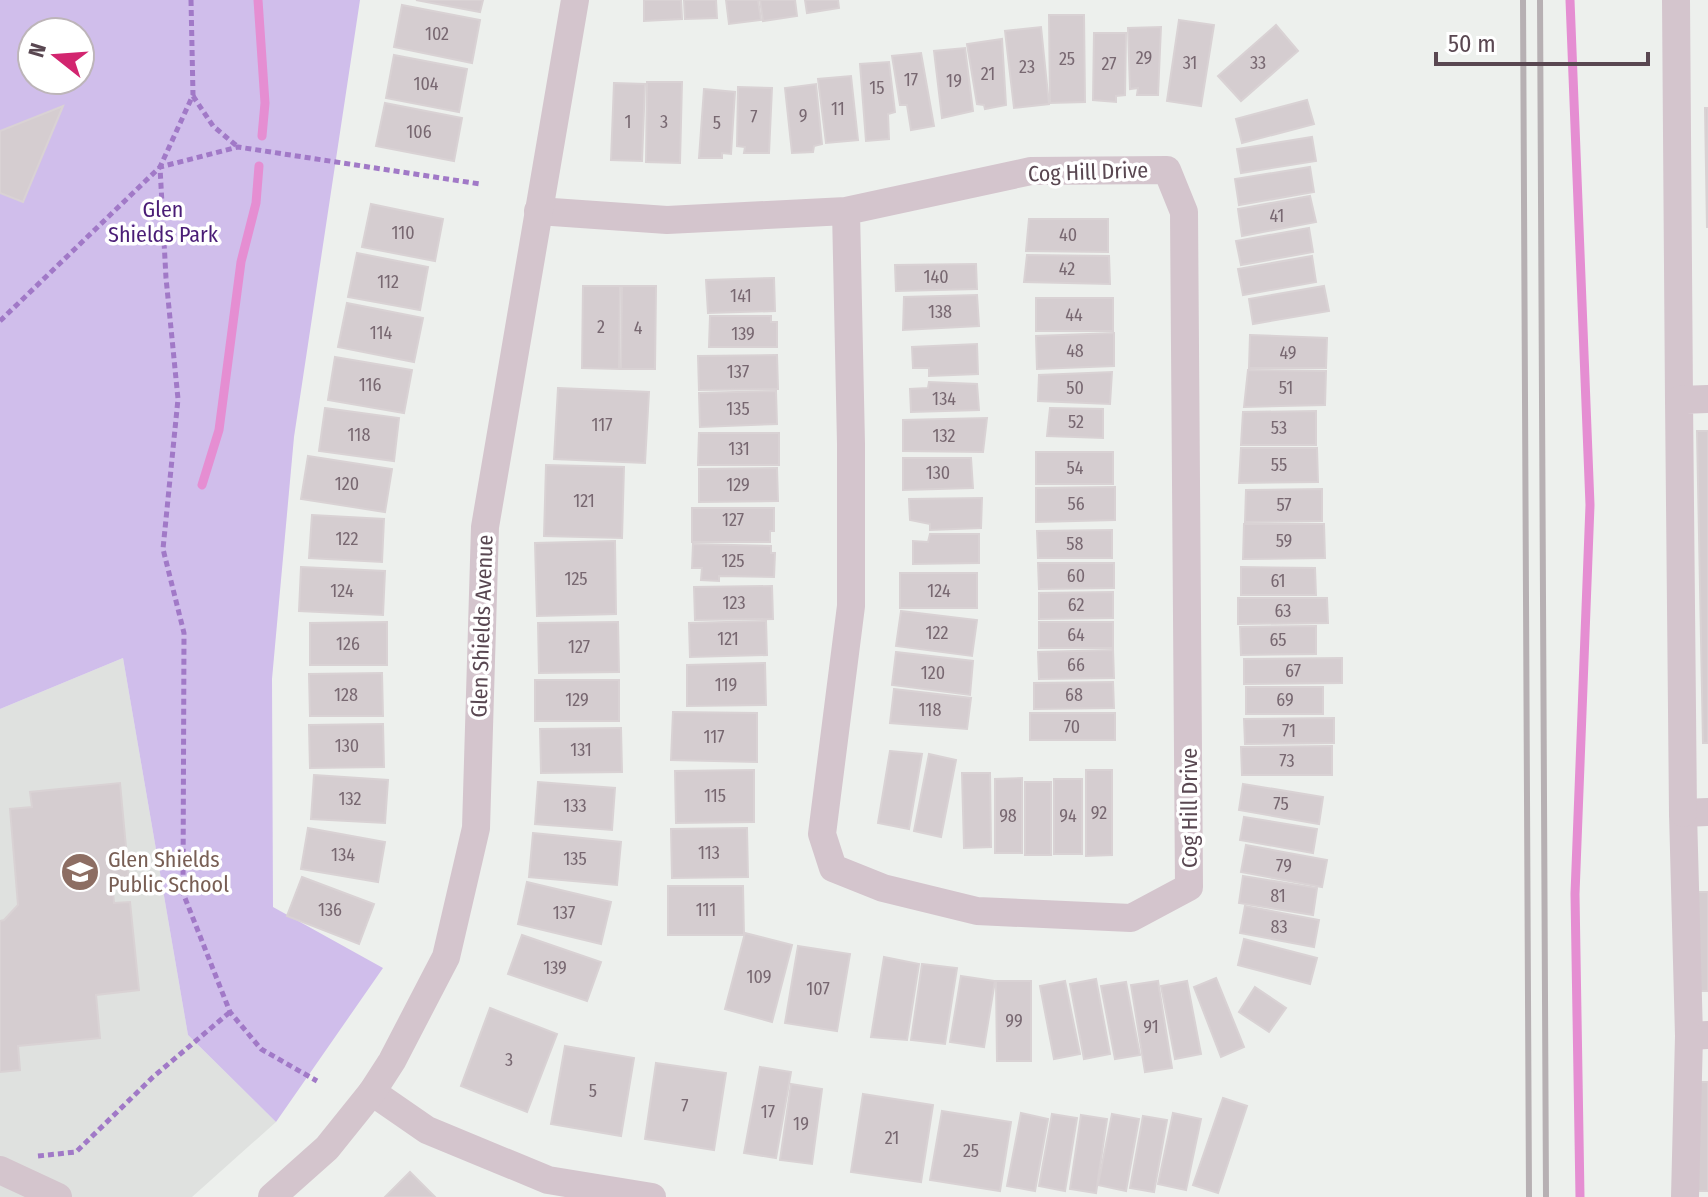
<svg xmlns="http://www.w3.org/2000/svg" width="1708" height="1197" font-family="'Fira Sans Condensed',sans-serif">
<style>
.education{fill:#dfe1df}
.green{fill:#d0beeb;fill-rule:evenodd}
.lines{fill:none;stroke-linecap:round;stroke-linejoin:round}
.stream{stroke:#e58ed2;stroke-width:9}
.building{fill:#d5cdd0;stroke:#d9d2d4;stroke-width:2}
.path{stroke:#a179c7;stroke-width:5;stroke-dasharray:6 4;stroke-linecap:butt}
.minor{stroke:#d4c5cd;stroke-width:28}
.rail{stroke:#b7b0b3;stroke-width:6}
.labels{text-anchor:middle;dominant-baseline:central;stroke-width:7;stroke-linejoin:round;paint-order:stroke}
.number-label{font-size:18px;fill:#786871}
.street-label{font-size:22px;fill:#594751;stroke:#fff}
.park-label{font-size:22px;fill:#4a1d76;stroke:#fff}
.education-label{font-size:22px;fill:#785e54;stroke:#fff;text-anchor:start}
</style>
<rect width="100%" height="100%" fill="#edf0ed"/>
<!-- education -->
<polygon class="education" points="123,658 188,1035 276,1122 192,1197 0,1197 0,709"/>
<!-- green -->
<path class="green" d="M0,0H360L294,437L272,679L273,907L383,968L276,1122L188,1035L123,658L0,709ZM32,32H80V80H32Z"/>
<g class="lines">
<!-- stream -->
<g class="stream">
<polyline points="258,0 265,103 262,136"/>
<polyline points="1570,0 1590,505 1575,894 1580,1197"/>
<polyline points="202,485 219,430 241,262 256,203 259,166"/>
</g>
</g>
<!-- building -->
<g class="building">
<polygon points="416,0 483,0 480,12"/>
<polygon points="644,0 681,0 682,19 644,21"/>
<polygon points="684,0 716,0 717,18 685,19"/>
<polygon points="726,0 758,0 761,20 729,24"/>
<polygon points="760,0 795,0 797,16 763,21"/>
<polygon points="805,0 838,0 839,8 807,13"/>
<polygon points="402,5 480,20 472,63 394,47"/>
<polygon points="1049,15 1084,15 1085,102 1050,103"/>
<polygon points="1179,20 1214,25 1201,106 1167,101"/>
<polygon points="1276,25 1298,51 1241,101 1218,76"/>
<polygon points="1041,27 1049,104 1014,108 1005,31"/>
<polygon points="1161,27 1158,95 1137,95 1138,88 1130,89 1128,28"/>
<polygon points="1094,33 1126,33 1125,95 1116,96 1116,102 1093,100"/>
<polygon points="1002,39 1006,105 985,109 984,105 977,104 967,44"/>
<polygon points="965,48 973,111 942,118 934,51"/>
<polygon points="921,53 934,126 911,130 907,105 900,105 892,56"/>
<polygon points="394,55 467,69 459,112 386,98"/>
<polygon points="889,62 895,112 888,114 889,139 866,141 860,64"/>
<polygon points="851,76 858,140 826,143 818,79"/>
<polygon points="647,82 682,82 680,163 646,162"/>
<polygon points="614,83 645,84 642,161 611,160"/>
<polygon points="816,84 822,144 814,146 813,152 792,153 785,88"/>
<polygon points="738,87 772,88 769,153 744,153 745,147 737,146"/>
<polygon points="704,89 735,92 731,154 722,153 722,158 699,158"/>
<polygon points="1307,100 1314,124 1242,143 1236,119"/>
<polygon points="385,103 462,118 454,161 376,146"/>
<polygon points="63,106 23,202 0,193 0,131"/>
<polygon points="1705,108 1708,108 1707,228"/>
<polygon points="1312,137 1316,161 1241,173 1237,149"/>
<polygon points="1310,167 1314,192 1239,205 1235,179"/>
<polygon points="1310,196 1316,222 1242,236 1238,209"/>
<polygon points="371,204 443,219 435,261 362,247"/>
<polygon points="1029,219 1108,219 1108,252 1026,251"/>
<polygon points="1309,228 1313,252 1241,265 1236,241"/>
<polygon points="357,253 428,267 420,310 348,297"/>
<polygon points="1027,255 1109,256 1110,284 1024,282"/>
<polygon points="1312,256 1316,282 1243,295 1238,269"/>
<polygon points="976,264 977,289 896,291 895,265"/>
<polygon points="774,278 775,311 708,313 706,280"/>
<polygon points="583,286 620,286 619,369 582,368"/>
<polygon points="622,286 656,286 655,369 621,369"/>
<polygon points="1324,286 1329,311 1253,324 1249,299"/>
<polygon points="977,295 979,326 903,330 904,297"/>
<rect x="1036" y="298" width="77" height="33"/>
<polygon points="347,303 423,318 414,362 338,347"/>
<polygon points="710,316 771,316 771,322 777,322 777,347 709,347"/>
<polygon points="1114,333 1114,366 1037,369 1036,336"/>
<polygon points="1250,335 1327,338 1326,368 1249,368"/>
<polygon points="977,344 978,374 929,376 929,368 913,368 912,347"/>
<polygon points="777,355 778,389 699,390 698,356"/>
<polygon points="335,357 412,370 404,413 328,400"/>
<polygon points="1248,370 1326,371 1325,405 1244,407"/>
<polygon points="1112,372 1110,404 1038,401 1039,375"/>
<polygon points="929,382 977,384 979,410 911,412 910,389 928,388"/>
<polygon points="558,388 649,392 645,463 554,459"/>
<polygon points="776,391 777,424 700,427 699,393"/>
<polygon points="325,408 399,418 394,461 319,451"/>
<polygon points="1050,408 1103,409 1103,438 1047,436"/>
<polygon points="1316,411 1316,445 1241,445 1243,412"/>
<polygon points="987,418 983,452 903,451 903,420"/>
<polygon points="1697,431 1708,431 1708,743 1703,743"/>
<polygon points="699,433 779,433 779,465 698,465"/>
<polygon points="1241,448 1317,448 1318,482 1239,483"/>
<rect x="1036" y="452" width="77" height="32"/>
<polygon points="308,456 392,469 385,512 301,499"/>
<polygon points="903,458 971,458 973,488 903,490"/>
<polygon points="546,465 624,467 622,538 544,536"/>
<polygon points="777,468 778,501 699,502 699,469"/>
<polygon points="1115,487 1115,520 1036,522 1036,488"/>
<polygon points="1322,489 1322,521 1245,522 1246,490"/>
<polygon points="982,498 981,528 930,530 930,524 910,520 909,499"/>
<polygon points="692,508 774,508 774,531 770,531 770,542 692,542"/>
<polygon points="312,515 384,519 382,562 309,558"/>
<polygon points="1244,524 1324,524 1325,558 1243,559"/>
<polygon points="1112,530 1112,558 1038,558 1037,531"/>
<polygon points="930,534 979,534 979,563 913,564 913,541 928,542"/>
<polygon points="615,541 616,614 537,616 535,543"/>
<polygon points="693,544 771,546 771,553 775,553 774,577 719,576 719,581 701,580 702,568 692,568"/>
<polygon points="1038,563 1114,563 1114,588 1039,589"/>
<polygon points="301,567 385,571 383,615 299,611"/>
<polygon points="1241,567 1315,568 1316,595 1241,595"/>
<rect x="900" y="573" width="77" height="35"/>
<polygon points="772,586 773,619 695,620 694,587"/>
<polygon points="1113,592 1113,618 1039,619 1039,593"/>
<polygon points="1238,598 1327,598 1328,623 1238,624"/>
<polygon points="901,611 977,620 972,656 896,646"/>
<polygon points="766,621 767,655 690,657 689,623"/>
<polygon points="387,622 387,665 310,665 310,623"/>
<polygon points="618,622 619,672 539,673 538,623"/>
<rect x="1039" y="622" width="74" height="26"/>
<polygon points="1316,626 1316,654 1241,655 1240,627"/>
<polygon points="1113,650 1114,678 1039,679 1038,652"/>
<polygon points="896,652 973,661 970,695 892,685"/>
<polygon points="1342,658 1342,683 1244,684 1244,659"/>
<polygon points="765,663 766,705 687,706 687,665"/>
<polygon points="382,673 383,716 310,716 309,674"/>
<rect x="535" y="680" width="84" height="41"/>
<polygon points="1113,682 1114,708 1034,709 1034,683"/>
<rect x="1246" y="687" width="77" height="27"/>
<polygon points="894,689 971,698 967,729 890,723"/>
<polygon points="673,712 757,713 757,762 671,760"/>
<rect x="1030" y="713" width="85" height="27"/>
<polygon points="1334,718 1334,743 1245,744 1244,719"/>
<polygon points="383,724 384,767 310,768 309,725"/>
<polygon points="621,728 622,772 541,773 540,729"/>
<polygon points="1332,746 1332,775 1242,775 1241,747"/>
<polygon points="890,751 922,754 909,829 878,823"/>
<polygon points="929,754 956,760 941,837 914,831"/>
<polygon points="754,770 754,822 676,823 675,771"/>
<polygon points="1086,770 1112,770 1112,855 1086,856"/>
<polygon points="962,773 990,773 991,847 964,848"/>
<polygon points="314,775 388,780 385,823 311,819"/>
<polygon points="1022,778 1022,853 995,853 995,779"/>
<rect x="1054" y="779" width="28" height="75"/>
<polygon points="538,782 615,788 612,830 535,824"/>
<rect x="1025" y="782" width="26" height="73"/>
<polygon points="120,783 129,879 112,880 114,903 130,902 139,990 96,995 100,1038 18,1046 20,1070 0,1072 0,921 4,920 18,905 10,809 32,807 30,792"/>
<polygon points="1243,784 1323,797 1319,824 1239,810"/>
<polygon points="1244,817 1317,829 1313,853 1240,840"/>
<polygon points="308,828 385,842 378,882 301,869"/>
<polygon points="747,828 748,877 672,878 671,829"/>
<polygon points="533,833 621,842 617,885 529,877"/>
<polygon points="1246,845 1327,860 1322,887 1241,872"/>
<polygon points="1243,876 1317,888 1313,915 1239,903"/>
<polygon points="302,877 374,904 359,944 287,916"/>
<polygon points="527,882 611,902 601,944 518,924"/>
<polygon points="668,886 743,886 744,935 668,935"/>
<polygon points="1695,892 1708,892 1708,991 1696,991"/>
<polygon points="1245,906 1319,920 1314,947 1240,933"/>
<polygon points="745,933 792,945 772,1022 725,1009"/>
<polygon points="522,935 601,962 587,1001 508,974"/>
<polygon points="1244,939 1317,958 1310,984 1238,965"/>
<polygon points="798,946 850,954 837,1031 785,1023"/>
<polygon points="884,957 919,964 907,1040 871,1037"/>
<polygon points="922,964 957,968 945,1044 911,1040"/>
<polygon points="961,976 995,981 984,1047 950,1042"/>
<polygon points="1216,978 1244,1047 1221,1057 1194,987"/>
<polygon points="1096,979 1110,1054 1084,1059 1070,984"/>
<polygon points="996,981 1031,981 1031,1061 997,1061"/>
<polygon points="1065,981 1080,1054 1054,1059 1040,986"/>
<polygon points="1158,981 1172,1068 1145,1072 1131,985"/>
<polygon points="1187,981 1201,1054 1175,1059 1161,986"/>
<polygon points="1126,982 1140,1055 1115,1059 1101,986"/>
<polygon points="1255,987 1286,1008 1269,1032 1239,1012"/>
<polygon points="490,1008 557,1034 527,1112 461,1086"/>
<polygon points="565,1046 634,1058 621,1136 551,1124"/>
<polygon points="656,1063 726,1073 714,1150 645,1139"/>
<polygon points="760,1067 791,1072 776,1158 744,1153"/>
<polygon points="1695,1082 1708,1082 1708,1191 1696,1191"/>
<polygon points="791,1084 822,1089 812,1164 780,1160"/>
<polygon points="863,1094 933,1105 921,1182 851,1172"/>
<polygon points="1223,1098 1247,1106 1218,1193 1193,1185"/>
<polygon points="942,1111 1011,1122 1000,1191 930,1180"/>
<polygon points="1021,1113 1048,1119 1035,1191 1007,1186"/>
<polygon points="1173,1113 1201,1119 1186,1190 1158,1184"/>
<polygon points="1052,1114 1077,1118 1065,1191 1039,1186"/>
<polygon points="1112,1114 1139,1119 1126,1191 1098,1185"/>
<polygon points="1081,1115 1107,1119 1096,1193 1070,1189"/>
<polygon points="1143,1116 1167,1120 1154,1192 1130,1188"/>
<polygon points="410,1172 435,1197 385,1197"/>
</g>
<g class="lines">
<!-- path -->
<g class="path">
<polyline points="191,0 193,95 160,167 166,278 178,399 163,549 184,633 183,893 230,1012 261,1049 317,1081"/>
<polyline points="193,96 213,126 238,147"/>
<polyline points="0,321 160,167 238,147 480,184"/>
<polyline points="38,1156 76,1152 153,1077 230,1012"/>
</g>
<!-- minor -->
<g class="minor">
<polyline points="1676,0 1679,400"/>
<polyline points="538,211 667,220 846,211 1031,171 1167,170 1184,212 1189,887 1131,918 977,911 883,888 833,868 822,834 851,606 851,444 846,211"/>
<polyline points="1708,812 1683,813 1689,1036 1708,1035"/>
<polyline points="1683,813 1679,400 1708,399"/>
<polyline points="372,1092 427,1130 548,1180 652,1197"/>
<polyline points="0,1170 58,1197"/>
<polyline points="272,1197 327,1148 372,1092 392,1061 446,957 476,828 485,527 575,0"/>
<polyline points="1685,1197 1689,1036"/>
</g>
<!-- rail -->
<g class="rail">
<polyline points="1523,0 1529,1197"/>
<polyline points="1540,0 1546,1197"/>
</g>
</g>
<!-- icons -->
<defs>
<g id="school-disc" transform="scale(2)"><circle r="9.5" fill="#8d6e63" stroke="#fff"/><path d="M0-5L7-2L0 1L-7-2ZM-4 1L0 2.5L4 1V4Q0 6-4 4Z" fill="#fff"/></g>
</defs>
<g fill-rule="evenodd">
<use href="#school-disc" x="80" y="872"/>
</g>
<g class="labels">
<!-- number labels -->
<g class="number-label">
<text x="437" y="34">102</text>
<text x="1144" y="58">29</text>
<text x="1067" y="59">25</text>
<text x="1190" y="63">31</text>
<text x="1258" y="63">33</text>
<text x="1109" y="64">27</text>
<text x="1027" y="67">23</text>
<text x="988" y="74">21</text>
<text x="911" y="80">17</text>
<text x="954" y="81">19</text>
<text x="426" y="84">104</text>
<text x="877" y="88">15</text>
<text x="838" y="109">11</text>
<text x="803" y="116">9</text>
<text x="754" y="117">7</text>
<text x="628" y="122">1</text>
<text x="664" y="122">3</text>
<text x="717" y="123">5</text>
<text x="419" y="132">106</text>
<text x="1277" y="216">41</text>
<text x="403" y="233">110</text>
<text x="1068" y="235">40</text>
<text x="1067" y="269">42</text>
<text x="936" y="277">140</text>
<text x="388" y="282">112</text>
<text x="741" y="296">141</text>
<text x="940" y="312">138</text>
<text x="1074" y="315">44</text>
<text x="601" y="327">2</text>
<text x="638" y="328">4</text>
<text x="381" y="333">114</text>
<text x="743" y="334">139</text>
<text x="1075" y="351">48</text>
<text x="1288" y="353">49</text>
<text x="738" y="372">137</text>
<text x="370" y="385">116</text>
<text x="1075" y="388">50</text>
<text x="1286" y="388">51</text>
<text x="944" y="399">134</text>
<text x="738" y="409">135</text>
<text x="1076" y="422">52</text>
<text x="602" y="425">117</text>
<text x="1279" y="428">53</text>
<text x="359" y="435">118</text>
<text x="944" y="436">132</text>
<text x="739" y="449">131</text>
<text x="1279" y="465">55</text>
<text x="1075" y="468">54</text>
<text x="938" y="473">130</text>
<text x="347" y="484">120</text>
<text x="738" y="485">129</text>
<text x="584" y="501">121</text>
<text x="1076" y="504">56</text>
<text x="1284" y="505">57</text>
<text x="733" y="520">127</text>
<text x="347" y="539">122</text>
<text x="1284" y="541">59</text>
<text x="1075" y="544">58</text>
<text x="733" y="561">125</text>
<text x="1076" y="576">60</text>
<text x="576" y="579">125</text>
<text x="1278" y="581">61</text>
<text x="342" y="591">124</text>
<text x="939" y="591">124</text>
<text x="734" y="603">123</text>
<text x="1076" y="605">62</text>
<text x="1283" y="611">63</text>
<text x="937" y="633">122</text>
<text x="1076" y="635">64</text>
<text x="728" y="639">121</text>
<text x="1278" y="640">65</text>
<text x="348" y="644">126</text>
<text x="579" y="647">127</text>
<text x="1076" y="665">66</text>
<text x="1293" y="671">67</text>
<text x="933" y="673">120</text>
<text x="726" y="685">119</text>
<text x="346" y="695">128</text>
<text x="1074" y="695">68</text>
<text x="577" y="700">129</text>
<text x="1285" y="700">69</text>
<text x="930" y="710">118</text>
<text x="1072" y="727">70</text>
<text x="1289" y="731">71</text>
<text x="714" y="737">117</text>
<text x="347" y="746">130</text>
<text x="581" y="750">131</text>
<text x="1287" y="761">73</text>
<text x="715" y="796">115</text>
<text x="350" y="799">132</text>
<text x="1281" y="804">75</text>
<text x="575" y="806">133</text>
<text x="1099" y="813">92</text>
<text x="1008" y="816">98</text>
<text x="1068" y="816">94</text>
<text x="709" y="853">113</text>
<text x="343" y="855">134</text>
<text x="575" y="859">135</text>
<text x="1284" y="866">79</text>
<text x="1278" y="896">81</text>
<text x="330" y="910">136</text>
<text x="706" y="910">111</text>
<text x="564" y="913">137</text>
<text x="1279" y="927">83</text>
<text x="555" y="968">139</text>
<text x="759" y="977">109</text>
<text x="818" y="989">107</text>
<text x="1014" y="1021">99</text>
<text x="1151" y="1027">91</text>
<text x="509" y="1060">3</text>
<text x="593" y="1091">5</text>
<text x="685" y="1106">7</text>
<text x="768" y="1112">17</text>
<text x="801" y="1124">19</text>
<text x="892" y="1138">21</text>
<text x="971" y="1151">25</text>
</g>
<!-- street labels -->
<g class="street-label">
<text transform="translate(1088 172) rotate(-2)">Cog Hill Drive</text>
<text transform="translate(482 626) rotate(-88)">Glen Shields Avenue</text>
<text transform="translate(1189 808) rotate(-90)">Cog Hill Drive</text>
</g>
<!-- park labels -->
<g class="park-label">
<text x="163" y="209">Glen<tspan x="163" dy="25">Shields Park</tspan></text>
</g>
<!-- education labels -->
<g class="education-label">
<text x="108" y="859">Glen Shields<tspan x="108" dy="25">Public School</tspan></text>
</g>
</g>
<!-- north arrow -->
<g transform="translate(56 56) rotate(287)"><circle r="38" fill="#ffffff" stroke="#bdb5b9" stroke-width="2"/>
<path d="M0-6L14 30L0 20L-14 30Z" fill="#d2256f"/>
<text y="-12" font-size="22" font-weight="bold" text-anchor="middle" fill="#594751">N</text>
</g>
<!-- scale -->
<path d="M1436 52v12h212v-12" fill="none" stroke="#594751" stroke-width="4"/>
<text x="1448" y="52" font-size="24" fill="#594751" stroke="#ffffff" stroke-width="6" paint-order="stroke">50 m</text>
</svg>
